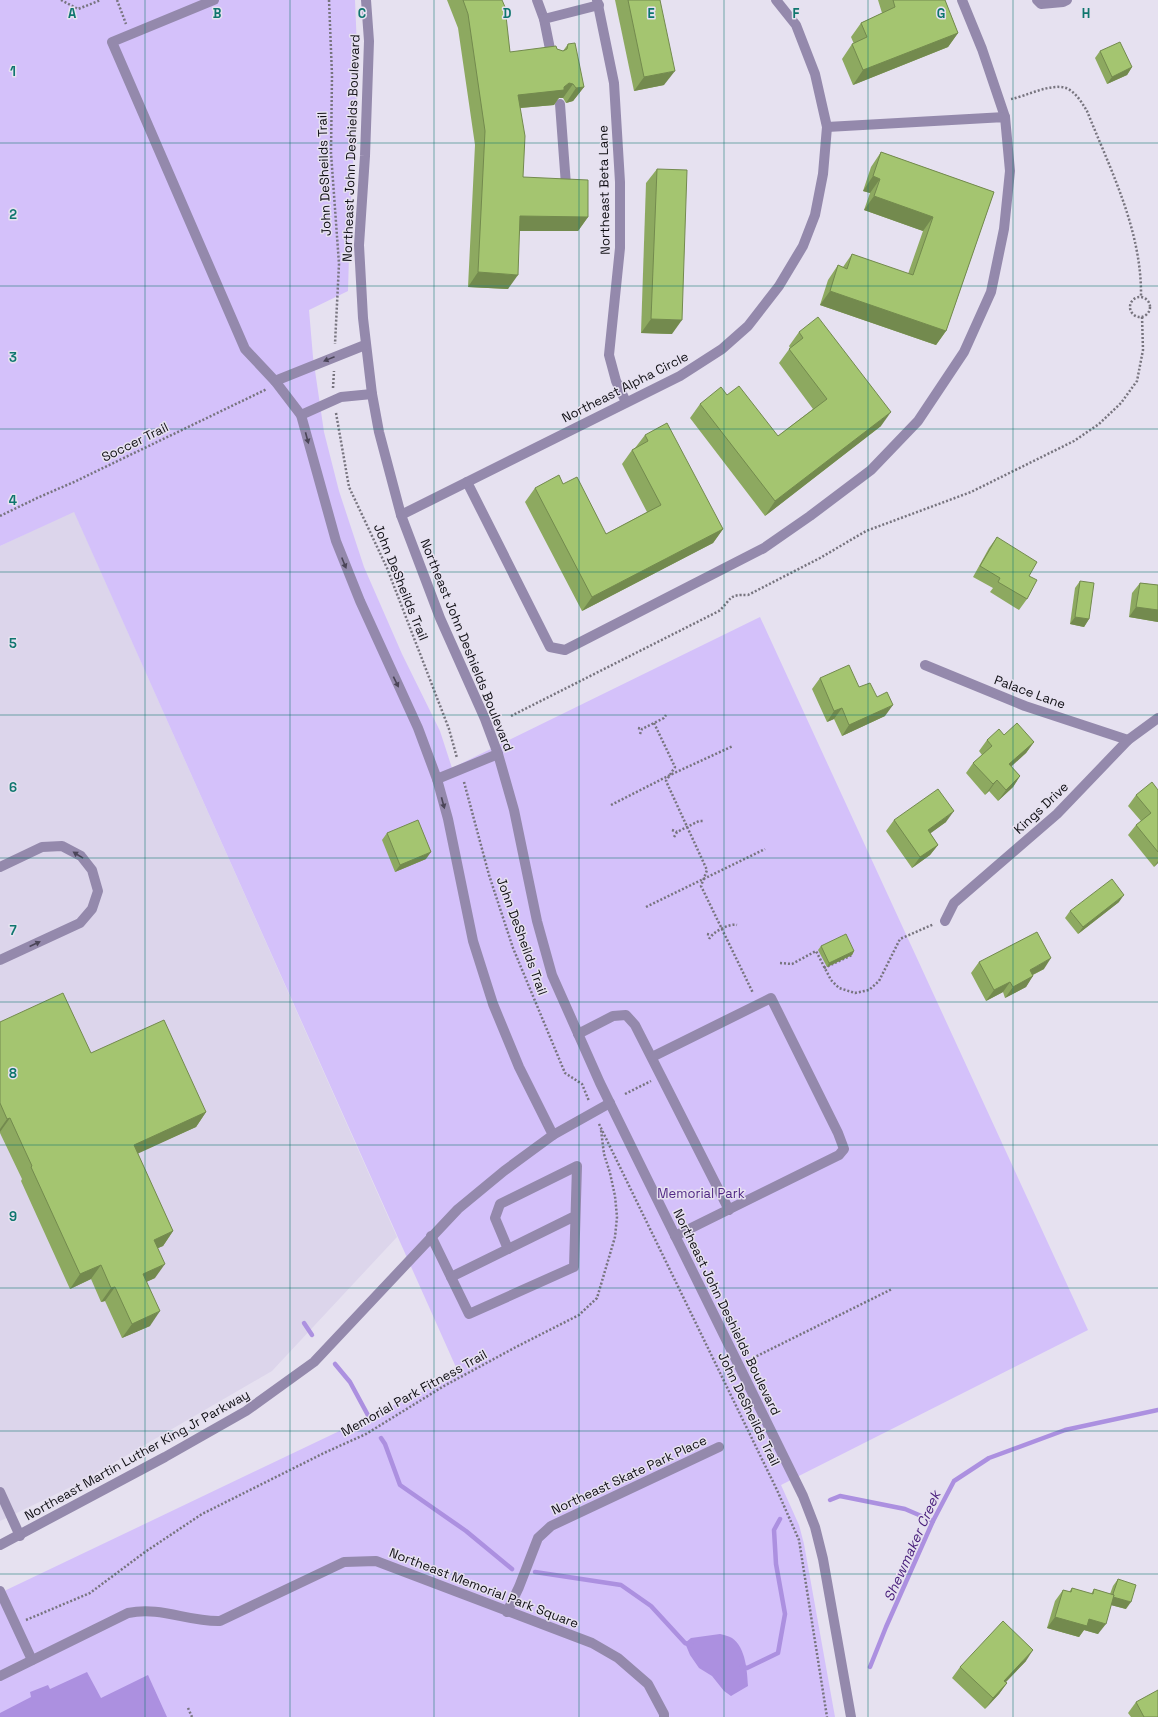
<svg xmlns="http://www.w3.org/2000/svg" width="1158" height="1717" font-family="'Space Grotesk',sans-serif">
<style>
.built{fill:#dcd5eb}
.green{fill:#d4c1fa}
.water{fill:#ac90e0}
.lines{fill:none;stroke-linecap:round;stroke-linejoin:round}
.stream{stroke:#ac90e0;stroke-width:4.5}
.path{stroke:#77747e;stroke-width:2.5;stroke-dasharray:2 2;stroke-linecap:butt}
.minor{stroke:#9489ac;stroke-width:10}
.wall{fill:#8da960}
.shaded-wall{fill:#738a4e}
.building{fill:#a4c570;stroke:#738a4e}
.oneway{fill:#4b4558}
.grid{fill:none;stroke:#0f766e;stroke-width:1;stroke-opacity:0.55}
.labels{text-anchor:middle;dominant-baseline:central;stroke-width:3;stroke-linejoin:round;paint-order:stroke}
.street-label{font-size:13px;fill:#0f0e13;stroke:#e6e1f0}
.park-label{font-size:13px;fill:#512885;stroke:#e6e1f0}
.water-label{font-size:14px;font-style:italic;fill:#471c7a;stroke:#e6e1f0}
.grid-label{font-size:13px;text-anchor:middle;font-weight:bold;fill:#0f766e;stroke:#e6e1f0;stroke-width:3;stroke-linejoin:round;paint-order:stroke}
</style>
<rect width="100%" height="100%" fill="#e6e1f0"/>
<!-- built -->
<polygon class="built" points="74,511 397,1237 272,1371 79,1483 0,1521 0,546"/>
<!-- green -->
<polygon class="green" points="0,0 355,0 358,72 350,221 348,291 309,310 313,357 324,432 339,491 364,567 402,654 440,731 452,768 760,617 1088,1330 781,1485 799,1525 804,1544 835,1717 0,1717 0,1593 459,1374 74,512 0,546"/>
<!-- water -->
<g class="water">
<path d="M720,1634C724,1635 729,1636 732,1638C746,1648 747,1671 748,1686L731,1696L724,1691L712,1676L699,1668L690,1655L685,1643L691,1638Z"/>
<polygon points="87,1672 101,1698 148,1675 167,1717 0,1717 0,1713 31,1697 30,1692 48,1685 50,1689"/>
</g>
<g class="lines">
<!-- stream -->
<g class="stream">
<polyline points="304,1323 312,1335"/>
<polyline points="335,1364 350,1382 370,1419"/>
<polyline points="381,1438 385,1444 400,1485 466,1531 512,1569"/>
<polyline points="830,1500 840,1496 905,1509 933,1521"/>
<polyline points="535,1572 621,1585 651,1606 685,1643 691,1645"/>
<polyline points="742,1666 747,1668 778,1653 785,1614 776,1564 774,1530 780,1519"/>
<polyline points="870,1667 886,1627 933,1521 954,1481 989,1458 1065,1430 1158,1410"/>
</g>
<!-- path -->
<g class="path">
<polyline points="61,0 78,9 101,0"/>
<polyline points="117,0 126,24"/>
<polyline points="329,0 332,75 331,153 339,264 335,344"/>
<path d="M1011,99C1027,96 1050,83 1066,88C1076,92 1082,103 1087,111C1111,171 1142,231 1141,297"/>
<circle cx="1140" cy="307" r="10"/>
<polyline points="333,388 334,371"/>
<polyline points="336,413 349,487 387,568 449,729 457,758"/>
<polyline points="0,516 37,498 74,482 267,389"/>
<path d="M511,716L719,611C732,599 728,594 748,595L820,558L866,531L971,492L1074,441L1099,424L1121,403L1137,381L1143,350L1142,316"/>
<polyline points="654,723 675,767 666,781 707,870 701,886 753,993"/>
<polyline points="638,728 642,729"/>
<polyline points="640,734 642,729 664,718 666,715"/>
<polyline points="464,782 489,875 513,948 565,1073 582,1084 589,1101"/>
<polyline points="611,805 670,775 733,746"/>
<polyline points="672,830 677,832"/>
<polyline points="674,837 677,832 699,821 703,821"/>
<polyline points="646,907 765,849"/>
<polyline points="707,934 711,935"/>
<path d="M709,939C713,932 729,923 737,925"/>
<polyline points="780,963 792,964 816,951 831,980 839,988 855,993 869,990 879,981 900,939 934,924"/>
<polyline points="824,968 852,955 850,953"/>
<polyline points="625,1094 651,1081"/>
<polyline points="599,1124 777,1490 799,1540 827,1717"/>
<polyline points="753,1358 892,1289"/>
<polyline points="26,1620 90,1593 145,1552 202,1514 324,1453 366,1434 444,1386 516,1347 579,1315 597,1298 615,1237 617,1217 615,1196 610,1173 604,1154 601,1130"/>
<polyline points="188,1708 192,1717"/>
</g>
<!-- minor -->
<g class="minor">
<polyline points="214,0 112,42 245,349 275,381 301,415 336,541 360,601 418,728 437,779 448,819 473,941 493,1004 519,1067 553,1135"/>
<polyline points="366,0 369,41 365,156 359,245 363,318 372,394 379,432 401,515 440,618 485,719 498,754 514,810 537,921 552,975 600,1083 803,1496 815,1527 823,1559 851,1717"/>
<polyline points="537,0 544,19"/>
<polyline points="597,0 614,83 620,182 620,248 609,355 616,381 626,402"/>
<polyline points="962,0 982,49 1005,117"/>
<polyline points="1037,0 1041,4 1063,2 1067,0"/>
<polyline points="552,59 544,19 599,5"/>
<polyline points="560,104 566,185"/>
<polyline points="275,381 365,345"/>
<polyline points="301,415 341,397 372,394"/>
<polyline points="467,482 550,647 565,650 764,548 810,516 871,470 918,421 964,352 991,292 1004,229 1010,171 1005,117 827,127"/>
<polyline points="401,515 680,376 722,349 748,326 779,286 803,246 815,215 823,174 827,127 815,74 796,25 776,0"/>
<polyline points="925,665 1025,706 1128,740"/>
<polyline points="437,779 498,754"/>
<polyline points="0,867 42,847 62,846 81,856 92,870 98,891 92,909 80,923 0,960"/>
<polyline points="945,921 954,903 1057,814 1128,740 1158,718"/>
<polyline points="578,1034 613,1016 626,1015 635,1025 729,1210"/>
<polyline points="652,1057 771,998 838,1133 844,1149 839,1155 675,1236"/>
<polyline points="431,1236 469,1314 574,1267 577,1166 500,1204 495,1218 508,1249 575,1216"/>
<polyline points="451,1277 508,1249"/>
<polyline points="0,1492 20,1536"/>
<polyline points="0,1545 165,1457 246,1411 314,1362 458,1209 504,1171 553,1135 610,1103"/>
<polyline points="0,1591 32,1660"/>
<polyline points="507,1612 519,1587 538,1538 551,1526 719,1447"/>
<path d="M0,1676L128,1613C161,1606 188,1622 220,1621L344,1562L376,1561L592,1643L618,1658L648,1684L664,1714V1717"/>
</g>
</g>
<!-- wall -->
<g class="wall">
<polygon points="447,0 502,0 510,52 557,49 563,51 568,44 584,87 573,101 566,103 563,98 559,98 558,99 554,105 520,108 523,177 588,217 578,231 520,231 508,289 468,287 475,145 458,28"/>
<polygon points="615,0 660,0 664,85 634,91"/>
<polygon points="878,0 945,0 958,33 948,47 853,85 842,59 852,44 854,44 851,37 861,23 882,13"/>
<polygon points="1100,51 1132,67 1127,75 1107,84 1095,58"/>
<polygon points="881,152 994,192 946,331 936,345 820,305 828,280 838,265 843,267 852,254 908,274 923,231 864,210 870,193 863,191 871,167"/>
<polygon points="657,169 672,334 641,333 646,183"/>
<polygon points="799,332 881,426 765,516 690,418 700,404 727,395 778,436 813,409 779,363 790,348 789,346"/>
<polygon points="645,435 723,529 713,543 582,611 525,502 535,488 563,484 606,534 647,512 622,464 632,450 635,448"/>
<polygon points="997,537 1029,576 1027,599 1019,610 990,592 993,588 973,577 989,548"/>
<polygon points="1080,581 1089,619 1084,627 1070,624 1075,588"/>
<polygon points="1140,583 1158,585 1158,622 1129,617 1132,593"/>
<polygon points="820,678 859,687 877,697 885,716 842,736 834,719 827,722 812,689"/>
<polygon points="1004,735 1034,742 1026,753 1011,766 1020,776 1013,787 998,801 989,791 985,795 966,773 973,763 982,755 979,751 987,740"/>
<polygon points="1158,790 1158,863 1154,867 1128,835 1136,825 1141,821 1128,806 1136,795"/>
<polygon points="894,820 946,822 930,833 938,845 930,855 912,868 886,831"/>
<polygon points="387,833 426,859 395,872 382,840"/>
<polygon points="1119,902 1078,934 1065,918 1070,911"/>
<polygon points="821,946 854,951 852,955 827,967 818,950"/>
<polygon points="979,962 1044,969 1033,975 1026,987 1005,998 1003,992 986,1001 971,973"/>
<polygon points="0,1022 91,1053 206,1112 196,1127 137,1153 173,1231 163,1246 158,1248 155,1278 146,1282 150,1326 122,1338 105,1301 101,1302 91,1279 70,1289 21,1181 22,1179 0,1133"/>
<polygon points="1118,1579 1126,1609 1111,1605 1098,1634 1084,1630 1079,1637 1047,1628 1055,1601 1063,1590 1069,1592 1072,1588 1091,1594 1094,1589 1110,1594 1113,1586"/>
<polygon points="1026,1661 1006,1682 1007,1683 999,1694 985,1709 952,1678 960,1667"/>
<polygon points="1136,1702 1158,1717 1131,1717 1128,1713"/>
</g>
<!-- shaded-wall -->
<g class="shaded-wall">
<polygon points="958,33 948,47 853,85 863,70"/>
<polygon points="1132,67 1127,75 1107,84 1112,77"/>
<polygon points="675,71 664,85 634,91 644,77"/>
<polygon points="569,83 573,84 563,98 559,98 558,99 554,105 508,109 518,95 564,87"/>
<polygon points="584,87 573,101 566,103 576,88"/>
<polygon points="873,176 880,179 870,193 863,191"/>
<polygon points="874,196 933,217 923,231 864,210"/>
<polygon points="520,216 588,217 578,231 510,231"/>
<polygon points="478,272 518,275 508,289 468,287"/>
<polygon points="830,291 946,331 936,345 820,305"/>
<polygon points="651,319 682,320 672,334 641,333"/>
<polygon points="891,412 881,426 765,516 775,501"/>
<polygon points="723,529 713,543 582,611 592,597"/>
<polygon points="1136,607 1158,610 1158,622 1129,617"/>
<polygon points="1075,617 1089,619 1084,627 1070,624"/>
<polygon points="893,705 885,716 842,736 849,725"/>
<polygon points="842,708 834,719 827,722 834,711"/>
<polygon points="1034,742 1026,753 1002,775 1009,764"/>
<polygon points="1020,776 1013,787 998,801 1006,790"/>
<polygon points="997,780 989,791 985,795 993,784"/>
<polygon points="954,811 946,822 920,841 928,830"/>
<polygon points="938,845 930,855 912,868 920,857"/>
<polygon points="431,852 426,859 395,872 400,865"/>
<polygon points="1158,861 1158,863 1154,867"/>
<polygon points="1124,895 1119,902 1078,934 1083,927"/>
<polygon points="854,951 852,955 827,967 829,963"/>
<polygon points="1051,958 1044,969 1022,980 1030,970"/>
<polygon points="1033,976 1026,987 1005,998 1013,987"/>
<polygon points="1010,982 1003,992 986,1001 994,990"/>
<polygon points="206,1112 196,1127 124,1160 134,1145"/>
<polygon points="10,1118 0,1132 0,1129 7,1119"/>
<polygon points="173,1231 163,1246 144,1254 154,1240"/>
<polygon points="165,1264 155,1278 133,1288 143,1274"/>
<polygon points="101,1265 91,1279 70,1289 80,1274"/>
<polygon points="115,1287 105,1301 101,1302 111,1288"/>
<polygon points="160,1311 150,1326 122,1338 132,1324"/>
<polygon points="1113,1596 1131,1602 1126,1609 1107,1604"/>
<polygon points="1055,1617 1089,1619 1106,1624 1098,1634 1084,1630 1079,1637 1047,1628"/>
<polygon points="1033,1650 1026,1661 997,1691 1004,1681"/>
<polygon points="1007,1683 999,1694 985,1709 993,1698"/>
</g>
<!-- building -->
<g class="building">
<polygon points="463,0 502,0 505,7 510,52 556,46 557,49 563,51 567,49 568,44 575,43 584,87 576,88 573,84 569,83 564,87 564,90 518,95 525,136 523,177 588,180 588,217 520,216 518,275 478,272 485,131 468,14"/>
<polygon points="628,0 660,0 675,71 644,77"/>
<polygon points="893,0 945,0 958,33 863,70 852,44 867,37 861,23 895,7"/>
<polygon points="1120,42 1132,67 1112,77 1100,51"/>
<polygon points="881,152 994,192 946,331 830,291 838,265 847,269 852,254 913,275 933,217 874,196 880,179 873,176"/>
<polygon points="657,169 687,170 682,320 651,319"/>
<polygon points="818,317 891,412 775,501 700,404 721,387 727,395 739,386 778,436 827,399 789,349 803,338 799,332"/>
<polygon points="667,423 723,529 592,597 535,488 559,475 563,484 577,477 606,534 661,505 632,450 648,441 645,435"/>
<polygon points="997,537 1037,562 1029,576 1037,580 1027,599 998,582 1000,578 980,566"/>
<polygon points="1080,581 1094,583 1089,619 1075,617"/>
<polygon points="1140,583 1158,585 1158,610 1136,607"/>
<polygon points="849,665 859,687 870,683 877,697 887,692 893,705 849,725 842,708 834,711 820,678"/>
<polygon points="1017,723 1034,742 1009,764 1020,776 1006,790 997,780 993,784 973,763 992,746 987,740 999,729 1004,735"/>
<polygon points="1152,782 1158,790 1158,852 1136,825 1151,813 1136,795"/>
<polygon points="938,789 954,811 928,830 938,845 920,857 894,820"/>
<polygon points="418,820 431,852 400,865 387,833"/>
<polygon points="1112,879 1124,895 1083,927 1070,911"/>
<polygon points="1037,932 1051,958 1030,970 1033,976 1013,987 1010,982 994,990 979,962"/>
<polygon points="846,934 854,951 829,963 821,946"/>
<polygon points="63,993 91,1053 164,1020 206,1112 134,1145 173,1231 154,1240 165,1264 143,1274 160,1311 132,1324 115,1287 111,1288 101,1265 80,1274 31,1167 32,1166 20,1140 10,1118 7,1119 0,1103 0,1022"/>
<polygon points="1118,1579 1136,1585 1131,1602 1113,1597 1114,1595 1113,1594"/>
<polygon points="1072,1588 1093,1594 1094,1589 1114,1595 1106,1624 1089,1619 1087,1626 1055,1617 1063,1590 1071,1592"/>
<polygon points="1003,1621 1033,1650 1004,1681 1007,1683 993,1698 960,1667"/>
<polygon points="1158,1690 1158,1717 1144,1717 1136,1702"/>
</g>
<!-- one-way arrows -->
<defs><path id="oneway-solid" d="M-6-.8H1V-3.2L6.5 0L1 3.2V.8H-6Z"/></defs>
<g class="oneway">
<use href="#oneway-solid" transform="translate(329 359) rotate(158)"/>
<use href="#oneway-solid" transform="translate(307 438) rotate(75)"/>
<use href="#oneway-solid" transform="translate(344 563) rotate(68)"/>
<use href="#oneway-solid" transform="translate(396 682) rotate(64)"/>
<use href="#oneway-solid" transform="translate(443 803) rotate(75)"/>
<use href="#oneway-solid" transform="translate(78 855) rotate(-148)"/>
<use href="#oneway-solid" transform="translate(35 944) rotate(-25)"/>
</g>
<!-- grid -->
<path class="grid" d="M145,0V1717M290,0V1717M434,0V1717M579,0V1717M724,0V1717M868,0V1717M1013,0V1717M0,143H1158M0,286H1158M0,429H1158M0,572H1158M0,715H1158M0,858H1158M0,1002H1158M0,1145H1158M0,1288H1158M0,1431H1158M0,1574H1158"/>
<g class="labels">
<!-- street labels -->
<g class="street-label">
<text transform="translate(351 148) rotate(-88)">Northeast John Deshields Boulevard</text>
<text transform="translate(324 174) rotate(-92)">John DeSheilds Trail</text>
<text transform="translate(604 190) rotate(-91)">Northeast Beta Lane</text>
<text transform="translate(625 387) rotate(-27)">Northeast Alpha Circle</text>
<text transform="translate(135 442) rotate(-26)">Soccer Trail</text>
<text transform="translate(401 582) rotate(68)">John DeSheilds Trail</text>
<text transform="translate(467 645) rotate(68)">Northeast John Deshields Boulevard</text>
<text transform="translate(1030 692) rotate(20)">Palace Lane</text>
<text transform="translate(1041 808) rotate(-43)">Kings Drive</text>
<text transform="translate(522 936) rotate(70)">John DeSheilds Trail</text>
<text transform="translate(727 1312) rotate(64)">Northeast John Deshields Boulevard</text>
<text transform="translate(414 1393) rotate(-29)">Memorial Park Fitness Trail</text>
<text transform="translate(749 1409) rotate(64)">John DeSheilds Trail</text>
<text transform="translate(137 1455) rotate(-29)">Northeast Martin Luther King Jr Parkway</text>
<text transform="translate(629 1475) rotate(-25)">Northeast Skate Park Place</text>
<text transform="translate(484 1588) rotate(21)">Northeast Memorial Park Square</text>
</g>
<!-- park labels -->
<g class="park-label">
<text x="701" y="1193">Memorial Park</text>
</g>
<!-- water labels -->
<g class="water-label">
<text transform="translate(912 1546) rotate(-66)">Shewmaker Creek</text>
</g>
</g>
<g class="grid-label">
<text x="72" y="18">A</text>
<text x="217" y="18">B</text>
<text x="362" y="18">C</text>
<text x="507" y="18">D</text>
<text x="651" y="18">E</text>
<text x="796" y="18">F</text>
<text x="941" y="18">G</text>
<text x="1086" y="18">H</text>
<text x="13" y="76">1</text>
<text x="13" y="219">2</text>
<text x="13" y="362">3</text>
<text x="13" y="505">4</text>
<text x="13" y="648">5</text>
<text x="13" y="792">6</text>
<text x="13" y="935">7</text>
<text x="13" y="1078">8</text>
<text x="13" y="1221">9</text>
</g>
</svg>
